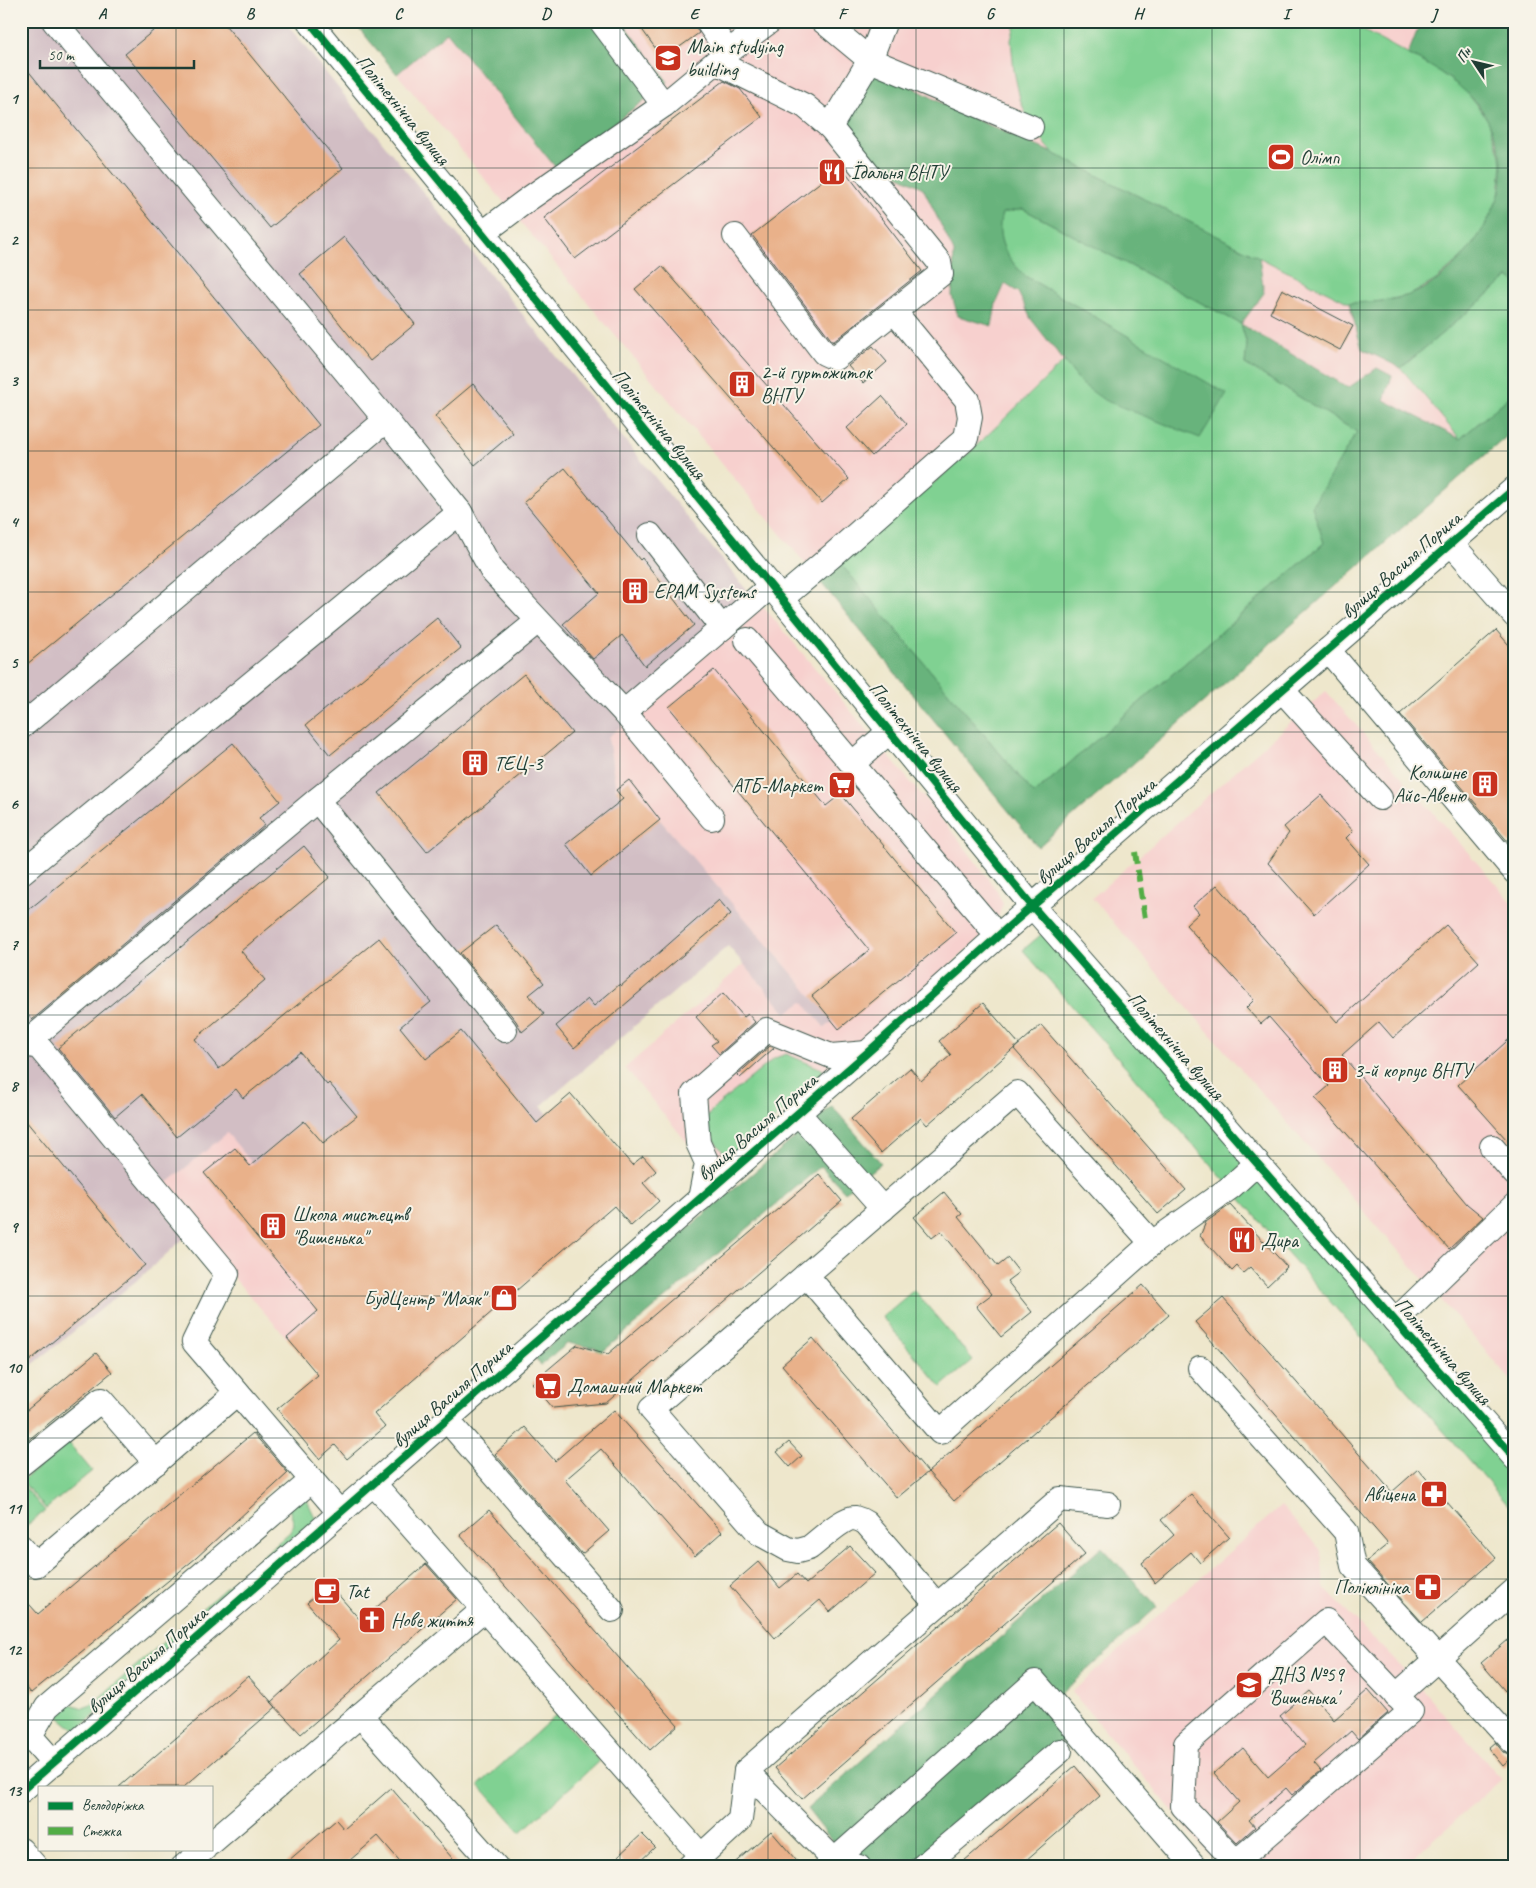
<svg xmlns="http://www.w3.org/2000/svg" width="1536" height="1888" font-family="Caveat,sans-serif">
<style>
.built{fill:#f7d0ce}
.industrial{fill:#d2bec4}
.green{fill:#80d192;stroke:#508763}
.forest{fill:#68b37c;stroke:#447858}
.building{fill:#e9b18a}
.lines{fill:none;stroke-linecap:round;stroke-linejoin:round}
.minor-casing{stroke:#3e564b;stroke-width:26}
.minor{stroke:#fff;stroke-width:24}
.quiet{stroke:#52ad45;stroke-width:6;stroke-dasharray:12 6;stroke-linecap:butt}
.cycleway-casing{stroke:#f7f3e8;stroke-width:11}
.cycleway{stroke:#00873e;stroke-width:8}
.grid{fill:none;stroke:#1f3d34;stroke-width:1;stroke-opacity:0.55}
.labels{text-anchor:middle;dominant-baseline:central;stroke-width:4;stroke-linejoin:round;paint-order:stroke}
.poi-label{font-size:20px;fill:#1f3d34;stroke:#f7f3e8;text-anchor:start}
.street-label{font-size:20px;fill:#1f3d34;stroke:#f7f3e8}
.neatline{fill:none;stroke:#1f3d34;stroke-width:2}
.grid-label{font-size:16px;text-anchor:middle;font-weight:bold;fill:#1f3d34}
</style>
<rect width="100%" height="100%" fill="#f7f3e8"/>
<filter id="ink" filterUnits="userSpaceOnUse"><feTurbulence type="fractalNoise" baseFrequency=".02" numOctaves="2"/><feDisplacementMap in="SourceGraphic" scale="10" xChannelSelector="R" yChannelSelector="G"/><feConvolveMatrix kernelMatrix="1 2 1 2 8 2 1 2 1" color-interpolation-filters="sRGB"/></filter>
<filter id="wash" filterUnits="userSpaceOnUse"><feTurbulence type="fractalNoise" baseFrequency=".0096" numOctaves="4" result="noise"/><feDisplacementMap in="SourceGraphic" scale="20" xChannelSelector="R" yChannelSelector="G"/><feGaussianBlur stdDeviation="1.12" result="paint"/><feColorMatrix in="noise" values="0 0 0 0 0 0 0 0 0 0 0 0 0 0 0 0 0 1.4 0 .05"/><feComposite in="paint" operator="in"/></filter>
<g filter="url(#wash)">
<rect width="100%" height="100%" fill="#eee7cc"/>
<!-- built -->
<g class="built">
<polygon points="353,21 1515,21 1515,429 1038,847 813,573"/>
<polygon points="762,605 960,841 996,889 1003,904 995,925 826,1076 718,1166 691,1147 625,1068 744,964 786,1012 803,1001 825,1028 832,1021 660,820 629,780 616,790 608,737 670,687"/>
<polygon points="1326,691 1515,906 1515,1385 1092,898"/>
<polygon points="227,1132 352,1282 287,1338 192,1231 159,1190"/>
<polygon points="1281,1506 1321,1550 1324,1588 1413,1679 1502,1779 1403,1867 1220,1867 1072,1692"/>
</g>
<!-- industrial -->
<polygon class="industrial" points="21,21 284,21 749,593 670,687 608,737 616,790 629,780 660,820 833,1021 825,1028 803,1002 786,1013 728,946 541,1106 548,1114 352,1282 227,1133 159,1190 192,1231 141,1277 21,1374"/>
<!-- green -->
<g class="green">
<polygon points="1016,21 1345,21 1434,68 1466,91 1488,120 1502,162 1499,196 1484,229 1463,257 1436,280 1410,295 1378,302 1349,303 1053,153 1031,127 1020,99 1014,71 1011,40"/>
<path d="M1023,209L1241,324L1247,344L1245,364L1357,432L1313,506L1324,543L1034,794L840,563L971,451L1064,361L1082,384L1226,394L1025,276C1006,257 995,240 1001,213Z"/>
<polygon points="1509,277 1515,283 1515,392 1460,439 1401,368"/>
<polygon points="1050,927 1515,1458 1515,1513 1023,950"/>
<polygon points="786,1054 822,1069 826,1076 728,1158 710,1135 705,1120 713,1109 775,1058"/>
<polygon points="914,1290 973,1360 941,1387 882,1317"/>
<polygon points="68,1442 92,1471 46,1509 22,1481"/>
<polygon points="21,1483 45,1511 26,1526 21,1520"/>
<polygon points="302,1489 318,1524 76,1731 47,1707 56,1699 83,1708 91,1705 290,1532 294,1524 287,1502"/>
<polygon points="557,1714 599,1761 521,1832 479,1785"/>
</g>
<!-- forest -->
<g class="forest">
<polygon points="353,21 622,21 668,82 556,168 447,32 397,74"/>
<path d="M1421,21H1515V283L1509,277L1401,368L1362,349L1349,303C1369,302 1389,302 1409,295C1449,282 1484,236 1498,198C1502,189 1502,174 1502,164C1502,154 1493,130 1488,121C1473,90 1437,69 1408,54Z"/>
<path d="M889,74L956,111L1053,153L1259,257L1264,293L1241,324L1348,388L1377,368L1392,376L1384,400L1460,439L1515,392V429L1038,847L813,573L840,563L1034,794L1324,543L1312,506L1357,432L1245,364L1247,344L1241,324L1023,209L1002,213C995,240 1006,257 1025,276L1227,394L1200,438L1104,400L1082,384L1031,319L1018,292L1005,284L996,304L992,326L958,316L952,296L954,252L923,188L878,165L845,121L873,75Z"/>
<polygon points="832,1106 881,1163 845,1192 821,1166 600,1354 595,1348 568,1343 541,1365 535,1358"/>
<polygon points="1102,1547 1157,1607 1046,1707 1073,1737 1056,1744 910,1867 851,1865 807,1809"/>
</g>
<g id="blocks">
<!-- building -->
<g class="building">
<polygon points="165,21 222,21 343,168 270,228 125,54"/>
<polygon points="636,21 693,21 699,33 663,59"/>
<polygon points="21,62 319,425 21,669"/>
<polygon points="724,81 740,89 762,117 575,259 544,218"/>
<polygon points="841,166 922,271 833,342 752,235"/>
<polygon points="344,237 415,324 370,361 300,274"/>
<polygon points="662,266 849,479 822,503 635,289"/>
<polygon points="1282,289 1353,326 1340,350 1270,313"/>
<polygon points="873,346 887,362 863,383 848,366"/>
<polygon points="473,384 513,433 475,465 435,416"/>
<polygon points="882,396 907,424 872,456 847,428"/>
<polygon points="565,468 640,560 642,558 694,625 645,666 622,635 593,659 563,624 599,593 524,502"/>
<polygon points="437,618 461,648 330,755 306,725"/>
<polygon points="1496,630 1515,652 1515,850 1400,714"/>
<polygon points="714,670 826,806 841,794 956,933 839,1029 812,996 869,950 669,707"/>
<polygon points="524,674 572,733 427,852 379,793"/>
<polygon points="233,743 280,801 259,818 265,825 32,1020 21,1008 21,916"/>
<polygon points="629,780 660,820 591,876 566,844 623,799 616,790"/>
<polygon points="1321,795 1353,831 1346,838 1369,864 1314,914 1268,863 1289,833 1284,827"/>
<polygon points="304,846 330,877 241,951 265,980 195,1039 219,1069 379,938 431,1002 400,1027 426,1059 461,1031 537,1123 571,1094 632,1165 643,1156 656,1171 643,1183 659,1201 631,1226 614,1206 374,1414 385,1427 347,1459 335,1445 319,1459 277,1409 318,1375 287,1338 318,1311 204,1173 235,1148 250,1166 304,1121 323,1143 357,1116 329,1083 327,1085 300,1052 243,1098 236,1089 177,1137 142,1094 115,1117 58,1048"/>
<polygon points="1217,885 1337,1022 1446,925 1479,962 1393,1038 1379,1022 1342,1055 1467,1204 1483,1217 1449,1249 1315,1098 1329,1086 1269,1017 1261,1024 1246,1008 1254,1000 1186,925 1199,913 1193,906"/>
<polygon points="719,900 731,914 574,1048 556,1026 588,999 594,1006 620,984 621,986"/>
<polygon points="496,925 544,983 529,995 544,1014 522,1032 516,1021 460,953"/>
<polygon points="723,993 744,1017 748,1014 755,1022 719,1054 711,1045 717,1041 696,1017"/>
<polygon points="983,1003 1019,1044 927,1125 921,1118 881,1153 851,1119 910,1068 921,1081 951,1055 939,1041"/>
<polygon points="1041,1025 1186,1190 1158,1214 1014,1049"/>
<polygon points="1515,1034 1515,1149 1458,1085"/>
<polygon points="770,1046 774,1048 740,1078 737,1075"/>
<polygon points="21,1115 145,1265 21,1368"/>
<polygon points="819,1174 842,1201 606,1403 553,1408 532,1383 577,1345 608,1354"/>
<polygon points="944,1192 962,1214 958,1217 998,1266 1008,1258 1019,1272 1007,1281 1032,1312 1001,1337 976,1306 992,1294 941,1231 932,1238 914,1217"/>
<polygon points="1230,1205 1287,1267 1267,1286 1250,1267 1243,1273 1237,1266 1232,1271 1200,1236 1206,1222"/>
<polygon points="1143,1285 1169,1315 954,1501 928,1472"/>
<polygon points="1223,1298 1392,1492 1418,1469 1496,1558 1422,1622 1367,1561 1388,1544 1195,1322"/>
<polygon points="813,1338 928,1472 897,1498 782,1365"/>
<polygon points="96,1353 112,1372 21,1446 21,1415"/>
<polygon points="614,1410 722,1532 695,1556 601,1449 565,1480 609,1531 582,1554 495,1454 525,1427 555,1461"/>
<polygon points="253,1433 288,1473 196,1558 31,1693 21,1681 21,1595 38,1614"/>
<polygon points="789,1442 802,1456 790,1467 777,1452"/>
<polygon points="1191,1494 1229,1537 1200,1563 1191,1552 1155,1583 1142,1563 1174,1535 1161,1520"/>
<polygon points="489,1510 678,1725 650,1750 460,1535"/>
<polygon points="1058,1523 1085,1554 802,1799 775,1768"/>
<polygon points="850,1546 875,1573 830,1612 820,1600 775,1638 730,1586 758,1562 780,1588 797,1574 806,1584"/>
<polygon points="426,1564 457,1599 301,1734 271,1702 339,1640 307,1603 329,1584 361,1621"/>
<polygon points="1515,1634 1515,1682 1505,1691 1481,1663"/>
<polygon points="248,1676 276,1707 184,1787 119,1787"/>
<polygon points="1368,1690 1388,1713 1358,1739 1351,1731 1314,1763 1321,1771 1292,1795 1286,1788 1249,1820 1255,1827 1237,1843 1217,1822 1239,1802 1214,1773 1243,1748 1268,1777 1305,1745 1280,1716 1309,1691 1334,1720"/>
<polygon points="1495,1742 1503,1752 1509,1755 1515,1755 1503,1766 1488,1748"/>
<polygon points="1075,1766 1100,1796 1018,1867 957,1867"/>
<polygon points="391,1788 460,1867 405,1867 378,1836 342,1867 281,1867 336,1820 344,1829"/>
<polygon points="771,1831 802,1867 730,1867"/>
<polygon points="642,1834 655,1847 634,1867 627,1867 618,1856"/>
</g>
</g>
</g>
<g filter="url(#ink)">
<use href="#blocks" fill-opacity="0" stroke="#3e564b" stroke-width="1"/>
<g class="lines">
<!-- minor casing -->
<g class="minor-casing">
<g id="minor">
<polyline points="54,21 386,420 460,512 492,571 624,712 712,818"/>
<polyline points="309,21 1033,907 1515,1458"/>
<polyline points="601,21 664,105"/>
<polyline points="707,21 728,52"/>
<polyline points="823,21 870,60 1031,127"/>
<polyline points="716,62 805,106 830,127 939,262 941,274 835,358 824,353 735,236"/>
<polyline points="830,127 870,60 885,21"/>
<polyline points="483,233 527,200 664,105 728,52 770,21"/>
<polyline points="650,535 722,628"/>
<polyline points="1451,543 1515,616"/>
<polyline points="782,598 833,555 966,438 970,417 967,400 894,311"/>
<polyline points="747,640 988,924"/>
<polyline points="1328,650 1515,872"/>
<polyline points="1282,690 1380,798"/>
<polyline points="624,712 771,586"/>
<polyline points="21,727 386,420"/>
<polyline points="853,763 890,731"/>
<polyline points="317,800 505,1030"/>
<polyline points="21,873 460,512"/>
<polyline points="21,1039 25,1044 317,800 538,621"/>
<polyline points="25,1044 39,1047 227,1274 194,1342 340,1513"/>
<polyline points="798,1113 883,1209"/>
<polyline points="1492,1147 1515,1174"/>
<polyline points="700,1199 707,1163 698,1143 694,1094 767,1030 831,1056 867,1053"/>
<polyline points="806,1275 940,1432 1152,1243"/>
<polyline points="1395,1321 1515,1205"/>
<polyline points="1200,1368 1346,1532 1353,1566 1513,1742 1515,1740"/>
<polyline points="447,1420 612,1610"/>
<polyline points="21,1464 101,1400 156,1463"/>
<polyline points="21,1547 36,1565 237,1393"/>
<path d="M937,1605L866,1523C863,1521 859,1519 855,1518C843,1517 819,1541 809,1548L798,1551L788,1549L759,1533L651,1409L1017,1093L1152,1243L1231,1187L1257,1163"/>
<polyline points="484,1609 701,1856"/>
<polygon points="1326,1621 1411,1711 1236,1862 1183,1806 1186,1744"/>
<polyline points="1396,1696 1515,1590"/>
<polyline points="360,1715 496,1867"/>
<polyline points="54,1763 30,1736 47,1707 312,1480"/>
<polyline points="746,1771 834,1860 859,1867"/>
<polyline points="21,1791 867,1053 1006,929 1515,488"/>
<polyline points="211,1843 484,1609 374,1484"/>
<polyline points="21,1850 36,1867"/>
<polyline points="183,1867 204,1849"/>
<polyline points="689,1867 740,1820 746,1771 770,1750 1060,1499 1108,1504"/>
<polyline points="827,1867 1035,1682 1195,1867"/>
<polyline points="922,1867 1060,1751"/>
</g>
</g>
<!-- minor -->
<use href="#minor" class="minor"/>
<!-- quiet -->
<polyline class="quiet" points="1135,852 1145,919"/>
<!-- cycleway casing -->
<g class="cycleway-casing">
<g id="cycleway">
<polyline points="309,21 1033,907 1515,1458"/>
<polyline points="21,1791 867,1053 1006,929 1515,488"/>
</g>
</g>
<!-- cycleway -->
<use href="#cycleway" class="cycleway"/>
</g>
</g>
<!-- grid -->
<path class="grid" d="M176,21V1787M324,21V1867M472,21V1867M620,21V1867M768,21V1867M916,21V1867M1064,21V1867M1212,21V1867M1360,21V1867M21,168H1515M21,310H1515M21,451H1515M21,592H1515M21,732H1515M21,874H1515M21,1015H1515M21,1156H1515M21,1296H1515M21,1438H1515M21,1579H1515M21,1720H1515M176,1849V1867"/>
<!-- icons -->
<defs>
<g id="university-square" transform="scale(1.4375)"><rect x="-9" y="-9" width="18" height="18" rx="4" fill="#c8321e" stroke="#f7f3e8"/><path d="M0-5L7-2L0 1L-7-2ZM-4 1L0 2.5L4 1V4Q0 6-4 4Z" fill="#fff"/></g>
<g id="stadium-square" transform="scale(1.4375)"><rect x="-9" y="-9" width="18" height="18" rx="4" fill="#c8321e" stroke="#f7f3e8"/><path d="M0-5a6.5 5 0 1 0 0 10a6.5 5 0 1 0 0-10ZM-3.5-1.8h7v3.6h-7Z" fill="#fff"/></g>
<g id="restaurant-square" transform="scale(1.4375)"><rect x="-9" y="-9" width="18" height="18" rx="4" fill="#c8321e" stroke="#f7f3e8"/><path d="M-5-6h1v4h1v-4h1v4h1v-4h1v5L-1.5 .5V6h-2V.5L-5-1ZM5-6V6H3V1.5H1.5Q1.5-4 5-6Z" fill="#fff"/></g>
<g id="building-square" transform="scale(1.4375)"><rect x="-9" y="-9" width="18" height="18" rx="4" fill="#c8321e" stroke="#f7f3e8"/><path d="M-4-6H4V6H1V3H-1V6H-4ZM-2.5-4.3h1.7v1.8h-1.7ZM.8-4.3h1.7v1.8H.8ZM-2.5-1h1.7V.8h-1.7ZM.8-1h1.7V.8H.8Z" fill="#fff"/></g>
<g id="supermarket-square" transform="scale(1.4375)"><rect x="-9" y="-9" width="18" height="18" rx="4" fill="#c8321e" stroke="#f7f3e8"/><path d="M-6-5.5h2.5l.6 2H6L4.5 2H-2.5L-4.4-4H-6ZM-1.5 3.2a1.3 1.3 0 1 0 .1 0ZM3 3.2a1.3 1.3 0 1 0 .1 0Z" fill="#fff"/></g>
<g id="shop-square" transform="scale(1.4375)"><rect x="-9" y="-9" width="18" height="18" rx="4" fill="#c8321e" stroke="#f7f3e8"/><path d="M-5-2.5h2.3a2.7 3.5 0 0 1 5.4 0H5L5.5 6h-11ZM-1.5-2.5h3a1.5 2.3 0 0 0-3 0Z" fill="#fff"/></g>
<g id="pharmacy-square" transform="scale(1.4375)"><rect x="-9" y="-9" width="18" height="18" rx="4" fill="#c8321e" stroke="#f7f3e8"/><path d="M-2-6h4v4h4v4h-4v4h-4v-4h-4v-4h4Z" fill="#fff"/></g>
<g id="cafe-square" transform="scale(1.4375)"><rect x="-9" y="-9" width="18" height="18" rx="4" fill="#c8321e" stroke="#f7f3e8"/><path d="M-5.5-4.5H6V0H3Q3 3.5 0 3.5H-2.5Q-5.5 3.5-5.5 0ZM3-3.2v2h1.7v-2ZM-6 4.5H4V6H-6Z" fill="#fff"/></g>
<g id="church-square" transform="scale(1.4375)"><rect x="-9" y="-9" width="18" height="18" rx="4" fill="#c8321e" stroke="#f7f3e8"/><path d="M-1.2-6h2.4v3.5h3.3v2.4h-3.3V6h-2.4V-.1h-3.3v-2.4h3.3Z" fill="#fff"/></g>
<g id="school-square" transform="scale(1.4375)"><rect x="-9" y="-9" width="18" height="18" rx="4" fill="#c8321e" stroke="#f7f3e8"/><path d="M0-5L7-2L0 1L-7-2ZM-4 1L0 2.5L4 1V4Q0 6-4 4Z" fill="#fff"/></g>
</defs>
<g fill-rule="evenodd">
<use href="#university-square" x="668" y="58"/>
<use href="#stadium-square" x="1281" y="157"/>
<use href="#restaurant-square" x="832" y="172"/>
<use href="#building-square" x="742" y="384"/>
<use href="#building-square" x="635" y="591"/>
<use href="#building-square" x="475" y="763"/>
<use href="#building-square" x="1485" y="784"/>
<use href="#supermarket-square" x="842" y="785"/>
<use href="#building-square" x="1335" y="1070"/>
<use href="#building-square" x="273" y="1226"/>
<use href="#restaurant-square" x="1242" y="1240"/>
<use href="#shop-square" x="504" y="1298"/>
<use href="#supermarket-square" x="548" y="1386"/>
<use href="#pharmacy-square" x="1434" y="1494"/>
<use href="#pharmacy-square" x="1428" y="1587"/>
<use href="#cafe-square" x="327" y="1591"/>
<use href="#church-square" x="372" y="1620"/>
<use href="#school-square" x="1249" y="1685"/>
</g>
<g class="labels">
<!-- poi labels -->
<g class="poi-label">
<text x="687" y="46">Main studying<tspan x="687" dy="23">building</tspan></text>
<text x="1300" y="157">Олімп</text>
<text x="851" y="172">Їдальня ВНТУ</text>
<text x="761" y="372">2-й гуртожиток<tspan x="761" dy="23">ВНТУ</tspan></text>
<text x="654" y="591">EPAM Systems</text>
<text x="494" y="763">ТЕЦ-3</text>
<text x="1466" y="772" text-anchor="end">Колишнє<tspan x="1466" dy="23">Айс-Авеню</tspan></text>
<text x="823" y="785" text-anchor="end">АТБ-Маркет</text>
<text x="1354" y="1070">3-й корпус ВНТУ</text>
<text x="292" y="1214">Школа мистецтв<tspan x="292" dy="23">"Вишенька"</tspan></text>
<text x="1261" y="1240">Дира</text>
<text x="485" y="1298" text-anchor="end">БудЦентр "Маяк"</text>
<text x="567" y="1386">Домашний Маркет</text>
<text x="1415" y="1494" text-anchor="end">Авіцена</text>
<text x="1409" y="1587" text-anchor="end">Поліклініка</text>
<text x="346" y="1591">Tat</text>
<text x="391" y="1620">Нове життя</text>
<text x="1268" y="1674">ДНЗ №59<tspan x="1268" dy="23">'Вишенька'</tspan></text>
</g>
<!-- street labels -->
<g class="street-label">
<text transform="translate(403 110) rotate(51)">Політехнічна вулиця</text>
<text transform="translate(659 424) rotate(51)">Політехнічна вулиця</text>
<text transform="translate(1401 565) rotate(-41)">вулиця Василя Порика</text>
<text transform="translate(916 737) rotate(51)">Політехнічна вулиця</text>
<text transform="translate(1096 831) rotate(-41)">вулиця Василя Порика</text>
<text transform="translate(1176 1046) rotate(49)">Політехнічна вулиця</text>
<text transform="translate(757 1127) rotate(-41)">вулиця Василя Порика</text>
<text transform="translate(1443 1351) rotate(49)">Політехнічна вулиця</text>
<text transform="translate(452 1394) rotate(-41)">вулиця Василя Порика</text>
<text transform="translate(147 1660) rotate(-41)">вулиця Василя Порика</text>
</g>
</g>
<!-- margin -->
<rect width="1536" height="1888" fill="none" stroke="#f7f3e8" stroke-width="55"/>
<!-- legend -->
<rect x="38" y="1786" width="175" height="65" fill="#f7f3e8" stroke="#a1aaa0"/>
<rect x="48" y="1802" width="25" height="8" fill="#00873e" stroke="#a1aaa0"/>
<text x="82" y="1810" font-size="15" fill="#1f3d34">Велодоріжка</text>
<rect x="48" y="1827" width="25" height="8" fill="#52ad45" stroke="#a1aaa0"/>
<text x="82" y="1836" font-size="15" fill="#1f3d34">Стежка</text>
<!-- north arrow -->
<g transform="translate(1474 62) rotate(305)" stroke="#f7f3e8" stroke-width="4" paint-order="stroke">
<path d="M0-4L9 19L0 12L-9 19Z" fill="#1f3d34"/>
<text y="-8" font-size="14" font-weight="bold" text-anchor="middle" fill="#1f3d34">Пн</text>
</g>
<!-- scale -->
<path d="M40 60v8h154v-8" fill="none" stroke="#1f3d34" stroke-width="2.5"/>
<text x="48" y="60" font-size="15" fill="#1f3d34" stroke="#f7f3e8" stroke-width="4" paint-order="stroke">50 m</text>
<rect x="28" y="28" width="1480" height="1832" class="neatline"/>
<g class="grid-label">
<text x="102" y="19">A</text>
<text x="250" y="19">B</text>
<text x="398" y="19">C</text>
<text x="546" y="19">D</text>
<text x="694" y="19">E</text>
<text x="842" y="19">F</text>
<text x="990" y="19">G</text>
<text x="1138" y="19">H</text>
<text x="1286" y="19">I</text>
<text x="1434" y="19">J</text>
<text x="14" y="104">1</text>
<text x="14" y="245">2</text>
<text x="14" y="386">3</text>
<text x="14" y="527">4</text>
<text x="14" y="668">5</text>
<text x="14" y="809">6</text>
<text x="14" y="950">7</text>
<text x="14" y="1091">8</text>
<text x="14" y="1232">9</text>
<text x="14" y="1373">10</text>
<text x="14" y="1514">11</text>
<text x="14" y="1655">12</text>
<text x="14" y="1796">13</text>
</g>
</svg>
